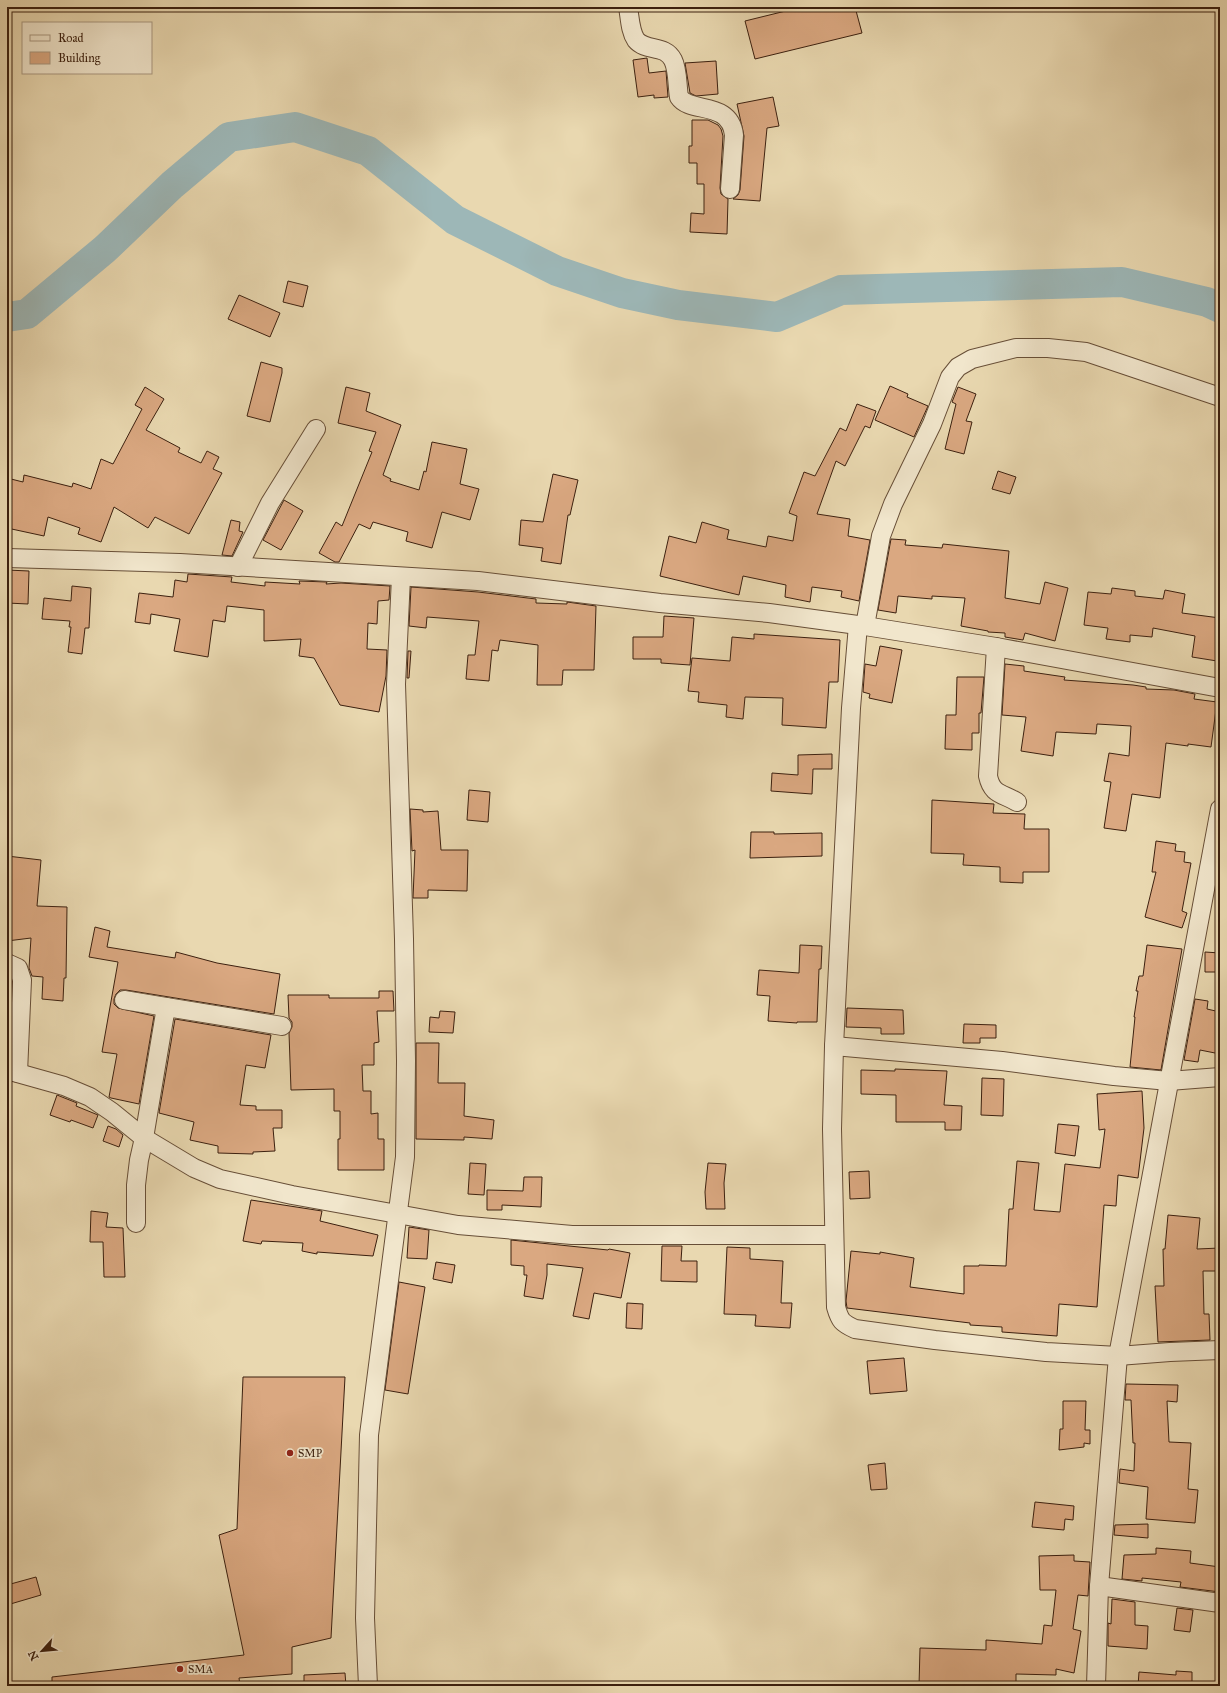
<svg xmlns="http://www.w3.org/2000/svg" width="1227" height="1693" font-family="'IM FELL Great Primer',serif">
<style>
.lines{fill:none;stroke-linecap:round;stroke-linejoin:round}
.river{stroke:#9db7b7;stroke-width:30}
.building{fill:#daa881;stroke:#3c200f}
.minor-casing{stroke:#674e37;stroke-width:20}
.minor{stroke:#f1e6cc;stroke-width:18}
.poi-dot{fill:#8f2418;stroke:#f1e6cc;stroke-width:1.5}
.labels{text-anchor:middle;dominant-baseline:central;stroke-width:3.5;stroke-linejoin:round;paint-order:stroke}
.poi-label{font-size:11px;fill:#3c200f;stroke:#f1e6cc;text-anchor:start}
</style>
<rect width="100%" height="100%" fill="#e9d8b0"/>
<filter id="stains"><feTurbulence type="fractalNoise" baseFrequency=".005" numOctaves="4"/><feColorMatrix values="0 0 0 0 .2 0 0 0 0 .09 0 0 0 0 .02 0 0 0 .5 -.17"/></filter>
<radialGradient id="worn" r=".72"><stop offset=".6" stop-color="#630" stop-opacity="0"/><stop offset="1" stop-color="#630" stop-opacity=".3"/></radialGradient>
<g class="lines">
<!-- river -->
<polyline class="river" points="7,317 27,314 105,249 172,185 229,137 295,127 368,151 455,220 557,271 622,293 678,305 777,317 841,290 1122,282 1207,302 1220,308"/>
</g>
<!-- building -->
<g class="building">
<polygon points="802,7 855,7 862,33 755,59 745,21"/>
<polygon points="647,58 649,73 666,71 668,97 654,98 654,95 638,97 633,60"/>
<polygon points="716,61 718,94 696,96 690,93 685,63"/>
<polygon points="773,97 779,126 767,128 760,201 733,199 738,195 740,190 744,136 737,104"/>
<polygon points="692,120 708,120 718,125 721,129 723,136 720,188 721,194 728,199 727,234 690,232 691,213 704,214 704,184 697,184 697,163 689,163 689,146 692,146"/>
<polygon points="288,281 308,286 303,307 283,302"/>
<polygon points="239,295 280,313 270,337 228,319"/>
<polygon points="261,362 282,368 282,373 270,422 247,416"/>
<polygon points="890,386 908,394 907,397 928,406 914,437 875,420"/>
<polygon points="145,387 164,399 146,430 180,448 178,452 201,463 207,451 219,457 213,469 222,473 189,534 155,517 148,528 114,507 101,542 78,534 80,528 48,517 44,536 7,528 7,478 23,482 24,475 72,487 73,483 91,489 101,459 113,464 142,409 135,405"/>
<polygon points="346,387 370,393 366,411 401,425 383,475 391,479 390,481 419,490 424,471 426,472 432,442 467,449 460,484 479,489 470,520 442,512 432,548 406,541 408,532 373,522 370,529 359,524 339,562 335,562 319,553 336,522 342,526 372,452 369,451 376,432 338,423"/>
<polygon points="958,387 976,394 966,421 972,422 964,454 945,449 956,404 952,402"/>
<polygon points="857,404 876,411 870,428 865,426 845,466 836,461 817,514 850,519 848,536 870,540 859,601 841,597 842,591 812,587 810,602 785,597 786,585 743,576 739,595 660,576 669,536 696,543 702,522 729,530 727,539 766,547 768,536 793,541 797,516 789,513 804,472 815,476 840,428 846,431"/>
<polygon points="998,471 1016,477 1010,494 992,489"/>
<polygon points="553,474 578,480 570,515 568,515 561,564 541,561 543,548 519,545 521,520 543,522"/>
<polygon points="284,500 303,511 281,550 263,540"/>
<polygon points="231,520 240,522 239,531 243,532 232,556 222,555"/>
<polygon points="891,539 906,540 905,545 942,548 943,544 1009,551 1005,598 1040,604 1045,582 1068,588 1055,641 1025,633 1023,640 1005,637 1005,633 988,632 988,631 961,626 965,598 932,596 932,599 898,596 896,613 878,610"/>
<polygon points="7,570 29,571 28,604 7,603"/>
<polygon points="188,574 232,577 231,582 265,586 265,582 300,584 299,581 327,582 326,584 341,583 390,586 389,600 378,601 377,624 368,623 367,649 387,650 386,676 379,712 340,705 314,658 299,656 301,639 264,641 264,610 227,606 225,622 213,620 208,657 174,651 180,619 151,614 150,624 135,622 139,593 173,597 175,580 187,582"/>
<polygon points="72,586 91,588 89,628 85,628 82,654 68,652 71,627 69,627 70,621 42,619 44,598 71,601"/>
<polygon points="411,587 478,592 536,599 536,603 567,604 567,602 596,606 594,670 563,670 562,685 537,685 538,645 500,640 498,651 492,650 489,681 466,679 468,655 475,655 479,621 427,617 426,628 409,626"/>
<polygon points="1112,588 1135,591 1135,596 1163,599 1165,590 1185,594 1182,613 1220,618 1220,639 1217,661 1192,657 1195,636 1153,628 1152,637 1130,635 1130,642 1106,639 1108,628 1084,625 1088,592 1111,594"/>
<polygon points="664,616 694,618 690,665 661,663 661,659 633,659 633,637 663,637"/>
<polygon points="754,634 840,640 838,682 829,682 826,728 782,725 783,698 745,697 743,719 726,717 727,705 698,702 699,692 688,691 692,658 730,661 732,637 754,639"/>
<polygon points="880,646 902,650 892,703 869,698 870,694 863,692 865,664 876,666"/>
<polygon points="408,651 411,651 409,678 407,678"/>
<polygon points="1005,664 1024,666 1024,671 1065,677 1064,680 1133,685 1146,687 1146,689 1174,690 1195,694 1194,699 1217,702 1211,747 1188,744 1188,746 1166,743 1160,798 1132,794 1126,831 1104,828 1111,782 1104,781 1109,753 1129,756 1131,726 1097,724 1096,734 1056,732 1053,756 1021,751 1026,717 1002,715"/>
<polygon points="957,677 984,677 981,713 979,713 979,733 972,733 972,750 945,749 946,715 956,715"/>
<polygon points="832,754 832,769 813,769 812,794 771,791 772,773 798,775 798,755"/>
<polygon points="469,790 490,792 488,822 467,820"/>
<polygon points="932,800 994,804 993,813 1025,814 1024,829 1049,829 1049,872 1023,872 1023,883 1000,882 1000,867 963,865 964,854 931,853"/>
<polygon points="410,809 423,810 423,812 438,811 441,850 468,850 467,891 428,890 428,898 413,898 415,850 412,851"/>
<polygon points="751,832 774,832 774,834 822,833 822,856 750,858"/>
<polygon points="1156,841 1176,844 1175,851 1185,852 1184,862 1191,863 1182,911 1187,913 1182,928 1145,917 1156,872 1152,872"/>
<polygon points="7,856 41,860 37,906 67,907 66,978 64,978 63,1001 42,999 43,977 32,976 29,968 31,938 7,941 7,917 9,917"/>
<polygon points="95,927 110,931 107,947 175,958 176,952 217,963 280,974 274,1014 126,990 120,990 116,994 114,999 114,1004 118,1008 154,1016 139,1104 111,1098 109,1097 117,1054 102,1052 118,962 89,957"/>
<polygon points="800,945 822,946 821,969 819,969 817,1022 797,1022 797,1023 768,1021 770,996 757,995 759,970 799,973"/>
<polygon points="1147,945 1182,949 1161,1070 1130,1067 1135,1017 1134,1017 1138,991 1136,991 1139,976 1143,976"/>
<polygon points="1205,952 1220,953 1220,972 1205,972"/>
<polygon points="379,991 393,991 394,1011 377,1011 379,1042 374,1043 374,1065 362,1065 363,1091 371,1091 371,1114 378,1113 378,1139 384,1139 384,1170 338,1170 338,1139 340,1139 340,1111 334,1111 334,1089 291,1090 289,1033 292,1027 292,1022 289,1018 288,995 329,995 329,998 379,998"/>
<polygon points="1195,999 1208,1001 1207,1009 1220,1012 1220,1054 1200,1050 1198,1062 1184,1060"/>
<polygon points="847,1008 903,1010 904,1034 881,1034 881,1028 846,1027"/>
<polygon points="440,1011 455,1012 453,1033 429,1032 430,1017 439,1018"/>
<polygon points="175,1019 271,1035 265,1068 246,1065 240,1105 256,1106 256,1110 282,1110 282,1128 273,1128 275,1151 253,1152 253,1154 218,1153 218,1146 190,1140 194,1122 159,1113"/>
<polygon points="964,1024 996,1025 996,1038 980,1038 980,1043 963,1043"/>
<polygon points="416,1043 439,1043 438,1083 465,1083 464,1116 494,1120 492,1139 464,1137 464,1140 416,1139"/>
<polygon points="895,1069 947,1071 944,1105 962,1106 961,1130 945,1130 945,1122 896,1122 896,1095 861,1094 861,1070 895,1071"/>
<polygon points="982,1078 1004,1079 1003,1116 981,1115"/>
<polygon points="1142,1091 1144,1128 1138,1178 1118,1175 1116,1206 1104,1205 1097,1307 1059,1304 1057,1336 1002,1332 1002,1327 970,1325 970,1323 847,1308 846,1301 851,1251 880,1254 880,1252 914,1258 910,1287 964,1294 964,1266 979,1266 979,1265 1006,1266 1009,1209 1013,1209 1017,1161 1039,1163 1034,1210 1060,1212 1065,1164 1100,1168 1105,1129 1099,1130 1097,1094"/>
<polygon points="57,1095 77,1103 76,1106 98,1115 93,1128 71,1120 70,1122 50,1115"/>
<polygon points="1058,1124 1079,1126 1075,1156 1055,1153"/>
<polygon points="108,1126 116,1129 123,1135 119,1147 103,1141"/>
<polygon points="470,1163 486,1164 484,1195 468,1194"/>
<polygon points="708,1163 726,1164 724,1183 725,1209 706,1209 705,1192"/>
<polygon points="869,1171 870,1198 850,1199 849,1172"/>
<polygon points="524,1177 542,1177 541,1207 502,1205 502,1210 487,1210 487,1190 523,1191"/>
<polygon points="251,1200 322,1211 320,1221 378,1235 373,1256 317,1252 317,1254 302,1251 303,1243 262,1241 261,1244 243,1241"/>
<polygon points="91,1211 108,1213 106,1227 123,1228 125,1277 104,1277 103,1242 90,1242"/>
<polygon points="1168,1215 1200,1218 1197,1249 1220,1248 1220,1271 1203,1271 1204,1314 1209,1314 1210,1340 1158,1342 1155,1286 1164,1286 1163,1249 1165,1249"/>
<polygon points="409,1227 429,1230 427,1259 407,1258"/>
<polygon points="511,1240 608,1250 609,1249 630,1253 621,1298 594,1293 589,1319 573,1316 583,1268 547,1264 547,1275 543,1299 524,1296 527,1275 524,1275 524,1266 511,1265"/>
<polygon points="662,1246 682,1246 681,1261 697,1261 697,1282 661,1281"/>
<polygon points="727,1247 750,1248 750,1259 783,1261 781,1303 792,1303 790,1328 755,1326 756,1315 724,1314"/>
<polygon points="436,1262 455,1265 452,1283 433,1279"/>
<polygon points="399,1282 425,1287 408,1394 385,1390"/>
<polygon points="627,1303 643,1304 642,1329 626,1328"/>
<polygon points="904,1358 907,1391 870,1394 867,1361"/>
<polygon points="243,1377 345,1377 331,1638 292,1647 292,1674 239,1678 240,1686 52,1686 52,1677 244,1655 219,1535 237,1529"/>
<polygon points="1126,1384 1178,1385 1177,1402 1167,1401 1169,1442 1191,1443 1188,1489 1198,1490 1195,1523 1146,1519 1148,1487 1119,1483 1120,1469 1134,1471 1135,1443 1133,1443 1131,1400 1125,1400"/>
<polygon points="1063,1401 1086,1401 1085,1430 1090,1430 1090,1444 1084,1443 1084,1447 1059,1450 1060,1429 1063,1429"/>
<polygon points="885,1463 887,1489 871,1490 868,1465"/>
<polygon points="1035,1502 1074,1506 1073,1520 1065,1519 1064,1530 1032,1527"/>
<polygon points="1148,1524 1148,1538 1114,1535 1115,1525"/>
<polygon points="1156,1548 1191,1551 1190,1563 1220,1567 1220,1592 1180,1587 1181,1582 1142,1578 1142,1581 1122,1579 1124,1555 1156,1554"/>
<polygon points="1074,1555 1074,1561 1090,1562 1088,1596 1078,1595 1073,1629 1081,1631 1074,1673 1056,1669 1056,1675 1016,1674 1016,1686 919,1686 920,1648 986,1650 986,1640 1042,1644 1044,1625 1052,1626 1056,1590 1040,1590 1039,1556"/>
<polygon points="36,1577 41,1595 7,1605 7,1585"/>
<polygon points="1112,1599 1135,1602 1135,1625 1148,1626 1147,1649 1108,1646 1108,1623 1111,1624"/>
<polygon points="1177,1608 1193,1610 1190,1632 1174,1630"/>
<polygon points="1176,1671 1192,1672 1192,1686 1138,1686 1139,1672 1176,1675"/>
<polygon points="345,1673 346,1686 304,1686 304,1675"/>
</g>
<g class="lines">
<!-- minor casing -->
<g class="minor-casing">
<g id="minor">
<path d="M628,7C630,18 630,31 636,40C646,52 665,44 673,60C678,70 677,85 679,97C690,114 730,100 734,135L730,189"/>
<polyline points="7,558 180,563 478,581 660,603 769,613 865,626 996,647 1220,688"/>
<polyline points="238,567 270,503 316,429"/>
<path d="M858,625L851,708L834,1046L832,1129L836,1307C840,1321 842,1323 855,1329L935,1340L1046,1352L1118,1356L1170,1352L1220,1350"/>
<polyline points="865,626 881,536 893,504 932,424 950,377 958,367 972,359 1016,348 1048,348 1086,352 1220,397"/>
<path d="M996,647L988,776C992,795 1002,793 1017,802"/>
<polyline points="7,963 18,968 22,980 18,1073"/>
<polyline points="124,1000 166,1007"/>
<polyline points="834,1046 1002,1061 1114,1076 1169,1081 1220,1077"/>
<polyline points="7,1070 64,1086 90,1097 112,1112 144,1138 194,1168 220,1179 292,1195 458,1225 572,1235 834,1235"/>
<polyline points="136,1223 136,1185 139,1160 144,1138 166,1007 282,1026"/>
<polyline points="1099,1586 1220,1603"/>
<polyline points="368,1686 365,1618 369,1435 405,1157 406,1061 404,939 396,684 401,577"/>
<polyline points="1096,1686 1099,1586 1118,1356 1220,809"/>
</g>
</g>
<!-- minor -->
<use href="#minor" class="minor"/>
</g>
<!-- markers -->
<g class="poi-dot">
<circle cx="290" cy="1453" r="4"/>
<circle cx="180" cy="1669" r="4"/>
</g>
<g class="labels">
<!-- poi labels -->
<g class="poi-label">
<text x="298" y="1453">SMP</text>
<text x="188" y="1669">SMA</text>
</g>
</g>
<!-- margin -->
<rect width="1227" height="1693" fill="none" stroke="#e9d8b0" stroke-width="24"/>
<rect x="8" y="8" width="1211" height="1677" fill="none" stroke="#3c200f" stroke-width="2"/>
<rect x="12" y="12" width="1203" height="1669" fill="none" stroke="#3c200f"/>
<!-- legend -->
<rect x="22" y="22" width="130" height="52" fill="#f1e6cc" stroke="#a99780"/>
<rect x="30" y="35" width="20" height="6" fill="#f1e6cc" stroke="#a99780"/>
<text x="58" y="42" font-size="12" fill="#3c200f">Road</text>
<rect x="30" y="52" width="20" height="12" fill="#daa881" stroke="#a99780"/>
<text x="58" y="62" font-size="12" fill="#3c200f">Building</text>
<!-- north arrow -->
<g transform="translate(42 1651) rotate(243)" stroke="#f1e6cc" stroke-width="3" paint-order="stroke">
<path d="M0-3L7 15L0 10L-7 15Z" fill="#3c200f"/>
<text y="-6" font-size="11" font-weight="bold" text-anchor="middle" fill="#3c200f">N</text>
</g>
<rect width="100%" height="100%" filter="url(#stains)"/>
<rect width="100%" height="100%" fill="url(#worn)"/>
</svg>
